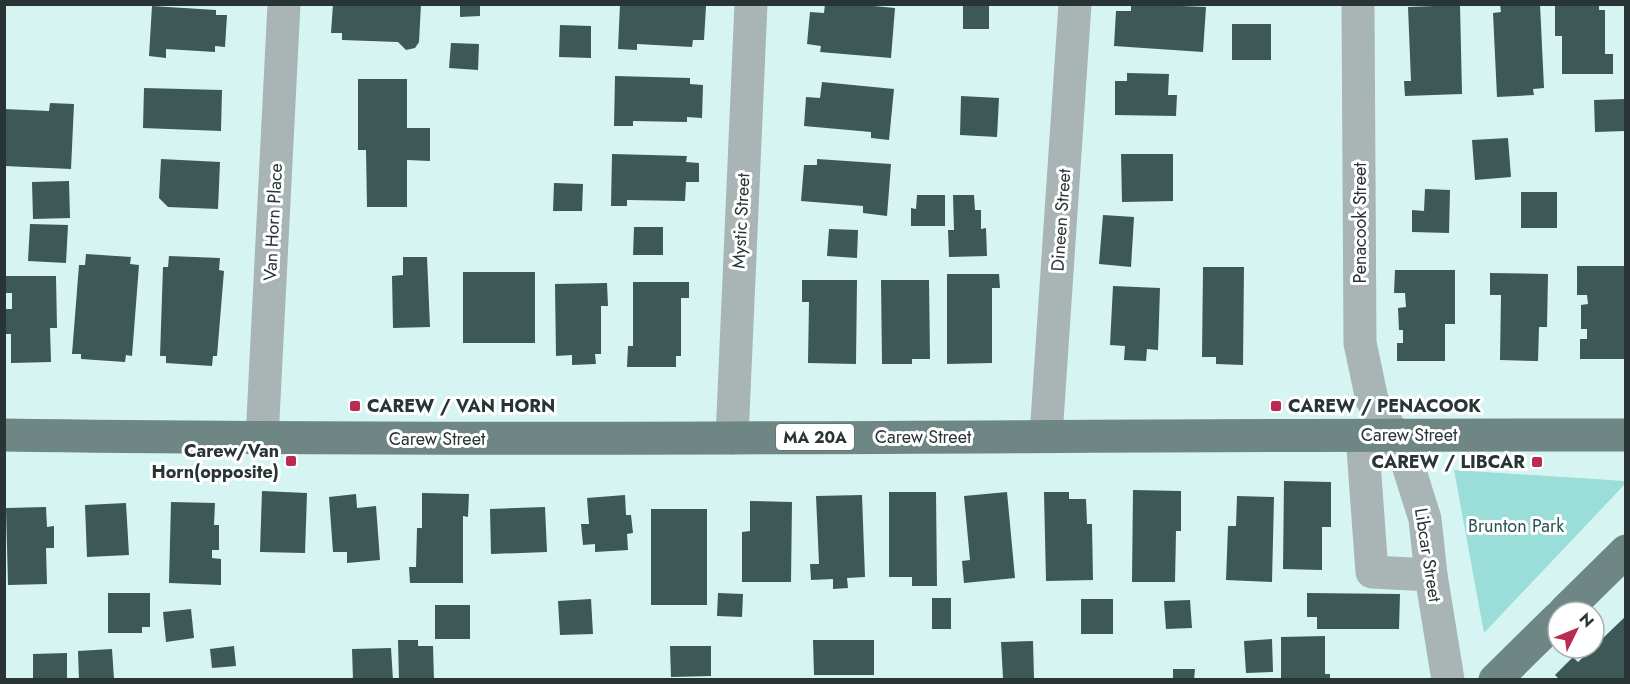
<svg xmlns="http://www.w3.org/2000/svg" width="1630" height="684" font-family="Jost,sans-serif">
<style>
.green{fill:#9addd9}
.building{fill:#3d5856}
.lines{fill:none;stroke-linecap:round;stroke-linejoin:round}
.minor{stroke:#a8b5b4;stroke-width:33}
.major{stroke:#6e8684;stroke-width:33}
.poi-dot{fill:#ba2a51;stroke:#fff;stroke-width:2}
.labels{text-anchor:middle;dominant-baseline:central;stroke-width:6;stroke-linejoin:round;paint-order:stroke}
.shield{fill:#fff;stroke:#697271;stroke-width:1.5}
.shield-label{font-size:16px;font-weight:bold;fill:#293534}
.street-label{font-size:18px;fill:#293534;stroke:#fff}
.poi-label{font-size:18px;font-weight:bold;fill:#293534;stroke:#fff;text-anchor:start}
.park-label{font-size:18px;fill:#275351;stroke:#fff}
</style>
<rect width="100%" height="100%" fill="#d6f5f2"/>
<!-- green -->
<polygon class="green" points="1454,470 1625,481 1625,484 1484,633"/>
<!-- building -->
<g class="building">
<polygon points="333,4 421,4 419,42 415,48 406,50 398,42 342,40 342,33 331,33"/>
<polygon points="460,4 480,4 480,16 460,17"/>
<polygon points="620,4 706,6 704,40 693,40 692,47 637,44 637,50 618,49"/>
<polygon points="825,4 853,4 895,8 891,58 820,52 821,46 807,44 810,12 824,13"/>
<polygon points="1131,4 1206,7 1203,52 1114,46 1116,11 1131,11"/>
<polygon points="1500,4 1540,4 1544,88 1533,89 1534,95 1497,97 1493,13 1501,12"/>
<polygon points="1555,4 1599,4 1599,10 1605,10 1605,54 1613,54 1613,74 1562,74 1562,36 1555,36"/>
<rect x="963" y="5" width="26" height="24"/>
<polygon points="1460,5 1462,94 1405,96 1404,81 1411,81 1408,7"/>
<polygon points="152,6 216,10 216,15 227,15 225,47 215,46 215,52 166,49 166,58 149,56"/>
<rect x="1232" y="24" width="39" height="36"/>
<polygon points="560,25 591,26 591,58 559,57"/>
<polygon points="451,43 479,44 478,70 449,68"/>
<polygon points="1127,73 1169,74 1168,95 1177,95 1176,116 1115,115 1115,81 1127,81"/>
<polygon points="615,76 690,78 690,84 703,85 702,118 687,117 687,122 633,121 633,126 614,126"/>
<polygon points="358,79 407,79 407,128 430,128 430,161 407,160 407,207 367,207 366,150 358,150"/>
<polygon points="822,82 894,89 889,140 871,138 871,132 804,126 806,97 820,98"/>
<polygon points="144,88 222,90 221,131 143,128"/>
<polygon points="961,96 999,98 997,137 960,135"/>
<polygon points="1625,99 1626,131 1595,132 1594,100"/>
<polygon points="50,103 74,104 71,169 4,166 4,109 49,111"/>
<polygon points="1508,138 1511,177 1475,180 1472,140"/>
<polygon points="612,154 687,156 686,162 699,163 699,182 686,182 685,201 627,200 627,206 611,206"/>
<polygon points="1121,154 1173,154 1173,201 1122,202"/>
<polygon points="161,159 220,162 218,209 168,207 159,198"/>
<polygon points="817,159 891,164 887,216 863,213 863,206 801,201 804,165 817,165"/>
<polygon points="69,181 70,218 33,219 32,182"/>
<polygon points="554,183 583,184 582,211 553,211"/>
<polygon points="1425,189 1450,190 1449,233 1412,232 1412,210 1424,211"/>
<rect x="1521" y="192" width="36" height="36"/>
<polygon points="917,195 945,195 945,226 911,226 911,208 916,209"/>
<polygon points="953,195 974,195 975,210 981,210 981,229 986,228 987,256 949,257 948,230 954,230"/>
<polygon points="1103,215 1134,217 1131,267 1099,264"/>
<polygon points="30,224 68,225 66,263 28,261"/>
<polygon points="634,227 663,227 663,255 633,255"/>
<polygon points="829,229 858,230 857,258 827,256"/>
<polygon points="86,254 131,257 130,264 139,265 132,356 126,355 125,362 81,359 81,354 72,354 79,265 85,265"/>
<polygon points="169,256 220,258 219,270 224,271 217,356 213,356 212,366 166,363 166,356 160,356 163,267 168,267"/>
<polygon points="403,257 427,257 430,327 393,328 392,276 403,275"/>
<polygon points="1577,266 1626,266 1626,359 1580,359 1580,339 1587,339 1587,329 1581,329 1581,305 1588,304 1587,295 1577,295"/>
<polygon points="1203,267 1244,267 1243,365 1216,364 1216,357 1202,357"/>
<polygon points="1395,270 1455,270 1455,324 1445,324 1445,361 1397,361 1397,343 1403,343 1403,330 1399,330 1398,308 1406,307 1405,293 1394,293"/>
<rect x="463" y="272" width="72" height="71"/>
<polygon points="1490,273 1548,274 1547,327 1539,327 1538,361 1500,360 1501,295 1490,295"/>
<polygon points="947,274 999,274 1000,288 992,288 992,363 947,364"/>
<polygon points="4,276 56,276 57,328 50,328 51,362 11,363 11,334 5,334 4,309 12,309 12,293 4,293"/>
<polygon points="802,280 857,280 856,364 808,363 809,302 802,302"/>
<polygon points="881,280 929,280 930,359 912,359 912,364 882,364"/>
<polygon points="633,282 689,282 689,298 681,298 681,356 676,356 676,367 627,367 628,346 633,346"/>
<polygon points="607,283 608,306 601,306 601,354 595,354 596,364 572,365 572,355 556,356 555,284"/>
<polygon points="1113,286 1160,288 1158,350 1147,349 1146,361 1124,360 1125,346 1110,345"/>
<polygon points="1284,481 1331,482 1331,527 1322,527 1322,570 1283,569"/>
<polygon points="1133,490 1181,491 1181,531 1176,531 1175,582 1132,582"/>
<polygon points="262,491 307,493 305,553 260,552"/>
<polygon points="889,492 936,492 937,586 912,586 912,577 889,577"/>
<polygon points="1007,492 1015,578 964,583 962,561 970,560 964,496"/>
<polygon points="1044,492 1069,492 1069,499 1086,499 1087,524 1092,524 1093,580 1046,581"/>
<polygon points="422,493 469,494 468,517 463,516 463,583 410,583 409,567 416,567 417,528 422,528"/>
<polygon points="356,494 357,508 376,506 380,560 347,563 347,552 333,552 329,497"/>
<polygon points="625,495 626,515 631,515 633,533 627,534 628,550 595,552 595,544 583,545 581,524 589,524 587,498"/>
<polygon points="862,495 865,577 847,578 848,588 833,589 833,579 811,580 810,564 819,564 816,496"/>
<polygon points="1237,496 1274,497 1272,582 1226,580 1228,526 1236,526"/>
<polygon points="750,501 792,502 791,582 742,582 742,532 750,531"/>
<polygon points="171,502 215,503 214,525 219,525 219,550 212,550 212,558 221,559 221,585 169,583"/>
<polygon points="126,503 129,555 87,557 85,505"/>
<polygon points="46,507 47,527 54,526 54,548 46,548 47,584 8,585 6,508"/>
<polygon points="545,507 547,552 491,554 490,509"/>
<rect x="651" y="509" width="56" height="96"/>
<polygon points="108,593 150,593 150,627 142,627 142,633 108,633"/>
<polygon points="718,593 743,594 742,617 717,616"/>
<polygon points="1307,593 1400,594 1399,629 1317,629 1317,617 1307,617"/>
<rect x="932" y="598" width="19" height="31"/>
<polygon points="591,599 593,634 560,635 558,601"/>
<rect x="1081" y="599" width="32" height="35"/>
<polygon points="1190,600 1192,628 1166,629 1164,601"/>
<rect x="435" y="605" width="35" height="34"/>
<polygon points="191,609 194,638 166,642 163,612"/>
<polygon points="1626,616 1626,680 1560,680 1555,675 1573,657 1578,662"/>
<polygon points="1325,636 1325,674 1330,674 1330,680 1281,680 1281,637"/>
<polygon points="1272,639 1273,672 1246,673 1244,641"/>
<polygon points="398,640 418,640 418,646 433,646 434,680 399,680"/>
<polygon points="813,640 874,640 874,675 814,675"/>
<polygon points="1033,641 1034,678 1003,678 1001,642"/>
<polygon points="234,646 236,666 212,668 210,649"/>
<polygon points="670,646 711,646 711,676 671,677"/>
<polygon points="391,648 393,680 353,680 352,649"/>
<polygon points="112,649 114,679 79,680 78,651"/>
<polygon points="67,653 67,680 33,680 33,654"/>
<polygon points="1173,669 1195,669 1194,680 1173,680"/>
</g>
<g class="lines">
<!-- minor -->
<g class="minor">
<polyline points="1358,4 1360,343 1372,400 1394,435 1408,465 1425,519 1431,575 1448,680"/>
<polyline points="1362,435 1372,572 1431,575"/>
<polyline points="1046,436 1075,4"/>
<polyline points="732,438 751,4"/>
<polyline points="262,439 284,4"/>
</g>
<!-- major -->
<g class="major">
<path d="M4,435C545,443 1085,434 1626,435"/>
<polyline points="1564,612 1626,551"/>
<polyline points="1495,680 1558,618"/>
</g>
</g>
<!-- markers -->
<g class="poi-dot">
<rect x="349" y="400" width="12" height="12" rx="3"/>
<rect x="1270" y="400" width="12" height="12" rx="3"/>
<rect x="285" y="455" width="12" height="12" rx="3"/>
<rect x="1531" y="456" width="12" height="12" rx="3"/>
</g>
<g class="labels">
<!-- shield labels -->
<rect class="shield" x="776" y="424" width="78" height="26" rx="4.5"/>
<g class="shield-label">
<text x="815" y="437">MA 20A</text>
</g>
<!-- street labels -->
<g class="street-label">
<text transform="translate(1061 220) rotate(-86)">Dineen Street</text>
<text transform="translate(741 221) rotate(-87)">Mystic Street</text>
<text transform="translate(273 222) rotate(-87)">Van Horn Place</text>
<text transform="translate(1360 223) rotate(-90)">Penacook Street</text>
<text x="1409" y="435">Carew Street</text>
<text x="923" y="437">Carew Street</text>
<text x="437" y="439">Carew Street</text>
<text transform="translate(1428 555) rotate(81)">Libcar Street</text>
</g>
<!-- poi labels -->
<g class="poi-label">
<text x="367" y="406">CAREW / VAN HORN</text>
<text x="1288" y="406">CAREW / PENACOOK</text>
<text x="279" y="451" text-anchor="end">Carew/Van<tspan x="279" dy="21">Horn(opposite)</tspan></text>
<text x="1525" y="462" text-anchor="end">CAREW / LIBCAR</text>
</g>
<!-- park labels -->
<g class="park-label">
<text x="1516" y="526">Brunton Park</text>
</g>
</g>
<!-- border -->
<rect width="1630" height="684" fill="none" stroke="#293534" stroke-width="12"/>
<!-- north arrow -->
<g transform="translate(1576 630) rotate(47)"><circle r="28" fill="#ffffff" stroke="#a9aeae" stroke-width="1.5"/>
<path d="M0-4.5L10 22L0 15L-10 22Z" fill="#ba2a51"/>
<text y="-9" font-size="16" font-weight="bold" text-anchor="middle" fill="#293534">N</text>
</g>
</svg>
